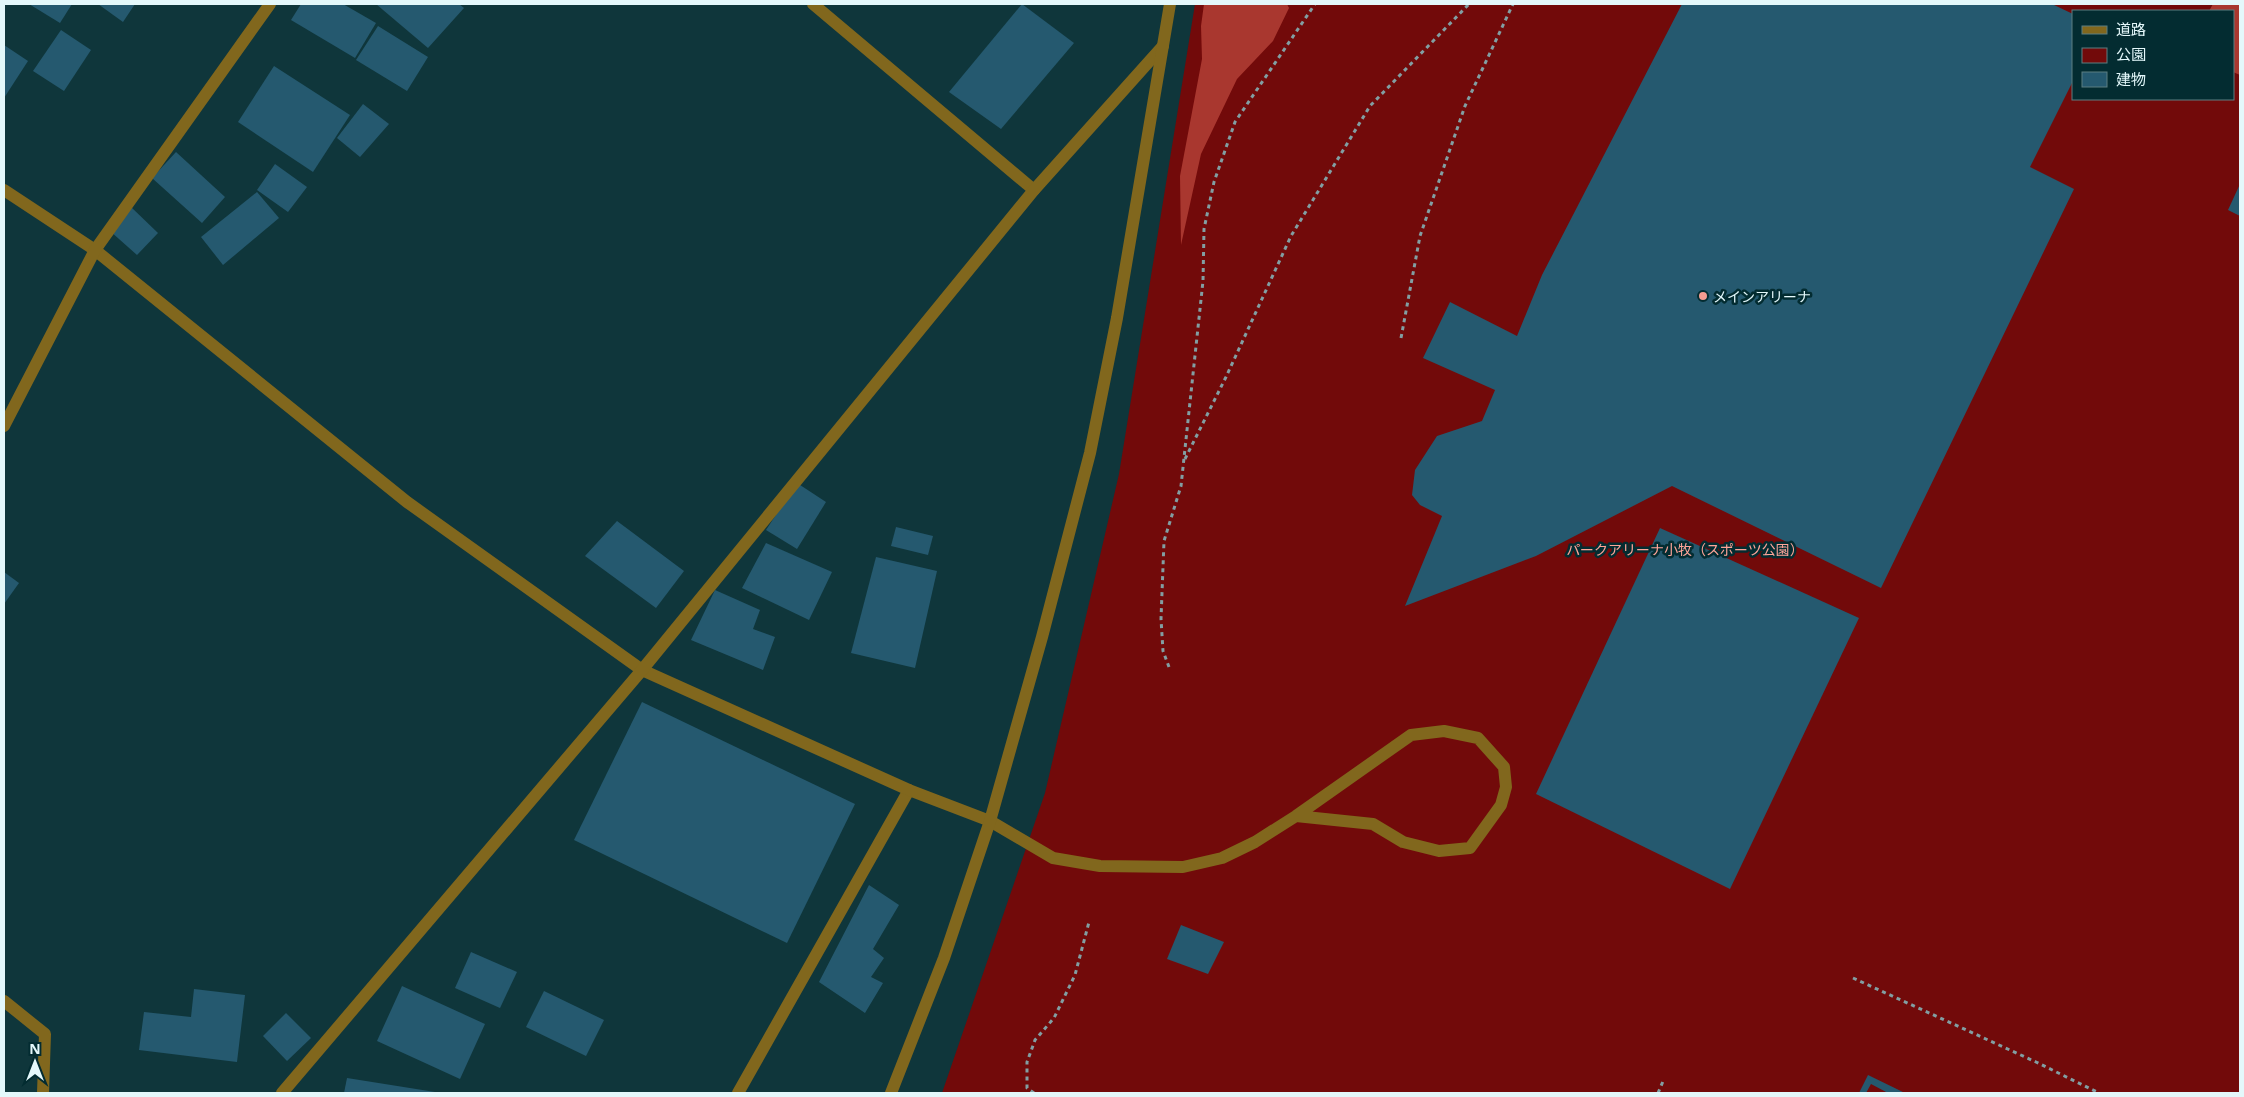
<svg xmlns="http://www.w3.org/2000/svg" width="2244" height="1097" font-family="'Noto Sans','Noto Sans JP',sans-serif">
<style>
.green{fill:#720a0a;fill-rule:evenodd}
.forest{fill:#a9372f}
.building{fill:#25596f}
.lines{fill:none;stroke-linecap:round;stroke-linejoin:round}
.path{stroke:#829fa3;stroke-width:3;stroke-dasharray:4 4;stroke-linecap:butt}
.service{stroke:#81671d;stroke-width:12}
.minor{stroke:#81671d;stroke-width:12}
.tertiary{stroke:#81671d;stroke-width:12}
.poi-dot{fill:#f59c91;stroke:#032c31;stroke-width:2}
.labels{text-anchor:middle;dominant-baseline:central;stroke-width:5;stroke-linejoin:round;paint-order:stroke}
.poi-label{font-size:14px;fill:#e4f8fb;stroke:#032c31;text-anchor:start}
.park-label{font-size:14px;fill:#fea599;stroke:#032c31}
</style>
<rect width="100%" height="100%" fill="#0f363b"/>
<!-- green -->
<path class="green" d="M1195,4H2240V1093H942L1045,793L1119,474ZM2073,11H2233V99H2073Z"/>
<!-- forest -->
<g class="forest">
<polygon points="1204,4 1287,4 1289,8 1273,41 1237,79 1201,154 1181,245 1180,176 1202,59 1201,26"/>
<polygon points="2213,4 2240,4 2240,75 2233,72 2233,11 2209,11"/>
</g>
<!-- building -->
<g class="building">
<polygon points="29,4 72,4 60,23"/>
<polygon points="98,4 135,4 123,22"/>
<polygon points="301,4 343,4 376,23 355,58 291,20"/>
<polygon points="376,4 459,4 464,8 428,48"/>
<polygon points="1022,4 1074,43 1001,129 949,92"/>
<polygon points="1682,4 2052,4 2073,14 2073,81 2030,167 2074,189 1881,588 1672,486 1536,556 1405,606 1442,516 1420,505 1412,495 1415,470 1437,436 1482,421 1495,390 1423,358 1450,302 1517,336 1542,275"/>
<polygon points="378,26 428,57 407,91 356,60"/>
<polygon points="61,30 91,50 64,91 33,71"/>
<polygon points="4,45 28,61 4,98"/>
<polygon points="274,66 350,115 313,172 238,122"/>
<polygon points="363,104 389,124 360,157 337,138"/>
<polygon points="176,152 225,197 202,223 152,178"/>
<polygon points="275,164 307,187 288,212 257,190"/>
<polygon points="2240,184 2240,216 2228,210"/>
<polygon points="257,192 279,218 223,265 201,237"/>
<polygon points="131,207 158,233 137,255 110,231"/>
<polygon points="797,483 826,502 797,549 766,530"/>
<polygon points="617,521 684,571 656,608 585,556"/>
<polygon points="896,527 933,536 928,555 891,546"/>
<polygon points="1660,528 1859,618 1730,889 1536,794"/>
<polygon points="766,543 832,572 809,620 742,588"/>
<polygon points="876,557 937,571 915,668 851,653"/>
<polygon points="4,572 19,583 4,604"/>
<polygon points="715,590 760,610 753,629 775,637 763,670 691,640"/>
<polygon points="642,702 855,804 787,943 574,840"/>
<polygon points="869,885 899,905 873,949 884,958 871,977 883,983 865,1013 819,982"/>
<polygon points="1181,925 1224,942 1208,974 1167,959"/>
<polygon points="471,952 517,972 500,1008 455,988"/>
<polygon points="402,986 485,1024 460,1079 377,1041"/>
<polygon points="194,989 245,995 237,1062 139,1050 144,1012 191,1017"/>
<polygon points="544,991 604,1020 586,1056 526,1027"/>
<polygon points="286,1013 311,1038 287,1061 263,1036"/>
<polygon points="1868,1075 1905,1093 1888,1093 1871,1084 1866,1093 1859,1093"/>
<polygon points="347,1078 435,1092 435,1093 344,1093"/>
</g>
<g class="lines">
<!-- path -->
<g class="path">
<polyline points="1401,338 1420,236 1465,106 1513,4"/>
<polyline points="1185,459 1226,377 1291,236 1370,106 1469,4"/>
<polyline points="1169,667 1163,651 1161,619 1164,541 1181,486 1203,281 1204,229 1214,182 1235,122 1315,4"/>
<polyline points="1853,978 2036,1062 2099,1093"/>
<polyline points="1034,1093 1027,1088 1027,1062 1035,1040 1054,1018 1075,975 1089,922"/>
<polyline points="1658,1093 1664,1079"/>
</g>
<!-- service -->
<g class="service">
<polyline points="990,821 1053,858 1100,866 1183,867 1222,858 1255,842 1296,816 1411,735 1444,731 1478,738 1504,767 1506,787 1501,805 1470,848 1439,851 1403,842 1373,824 1296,816"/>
<polyline points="738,1093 909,790"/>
</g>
<!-- minor -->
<g class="minor">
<polyline points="813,4 1034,190"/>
<polyline points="4,190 95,250 407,502 642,670 909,790 990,821"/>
<polyline points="4,426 95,250 270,4"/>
<polyline points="4,1001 45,1034 43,1093"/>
<polyline points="282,1093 642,670 1034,190 1163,46"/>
</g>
<!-- tertiary -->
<polyline class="tertiary" points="891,1093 944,958 990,821 1042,637 1090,453 1117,318 1170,4"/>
</g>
<!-- markers -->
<circle class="poi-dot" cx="1703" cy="296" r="5"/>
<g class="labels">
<!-- poi labels -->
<g class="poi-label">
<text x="1713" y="296">メインアリーナ</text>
</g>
<!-- park labels -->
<g class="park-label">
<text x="1685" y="549">パークアリーナ小牧（スポーツ公園）</text>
</g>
</g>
<!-- border -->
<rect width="2244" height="1097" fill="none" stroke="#e4f8fb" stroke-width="10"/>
<!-- legend -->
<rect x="2072" y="10" width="162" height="90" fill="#032c31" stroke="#5d7e82"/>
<rect x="2082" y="26" width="25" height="8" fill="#81671d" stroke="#5d7e82"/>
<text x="2116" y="35" font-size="15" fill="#e4f8fb">道路</text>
<rect x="2082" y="48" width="25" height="15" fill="#720a0a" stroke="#5d7e82"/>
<text x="2116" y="60" font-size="15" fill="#e4f8fb">公園</text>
<rect x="2082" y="72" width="25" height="15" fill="#25596f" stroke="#5d7e82"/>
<text x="2116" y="85" font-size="15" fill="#e4f8fb">建物</text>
<!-- north arrow -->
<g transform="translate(35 1062)" stroke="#032c31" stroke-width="4" paint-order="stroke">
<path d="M0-4L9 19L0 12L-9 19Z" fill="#e4f8fb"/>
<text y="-8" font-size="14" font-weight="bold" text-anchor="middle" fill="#e4f8fb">N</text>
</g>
</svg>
